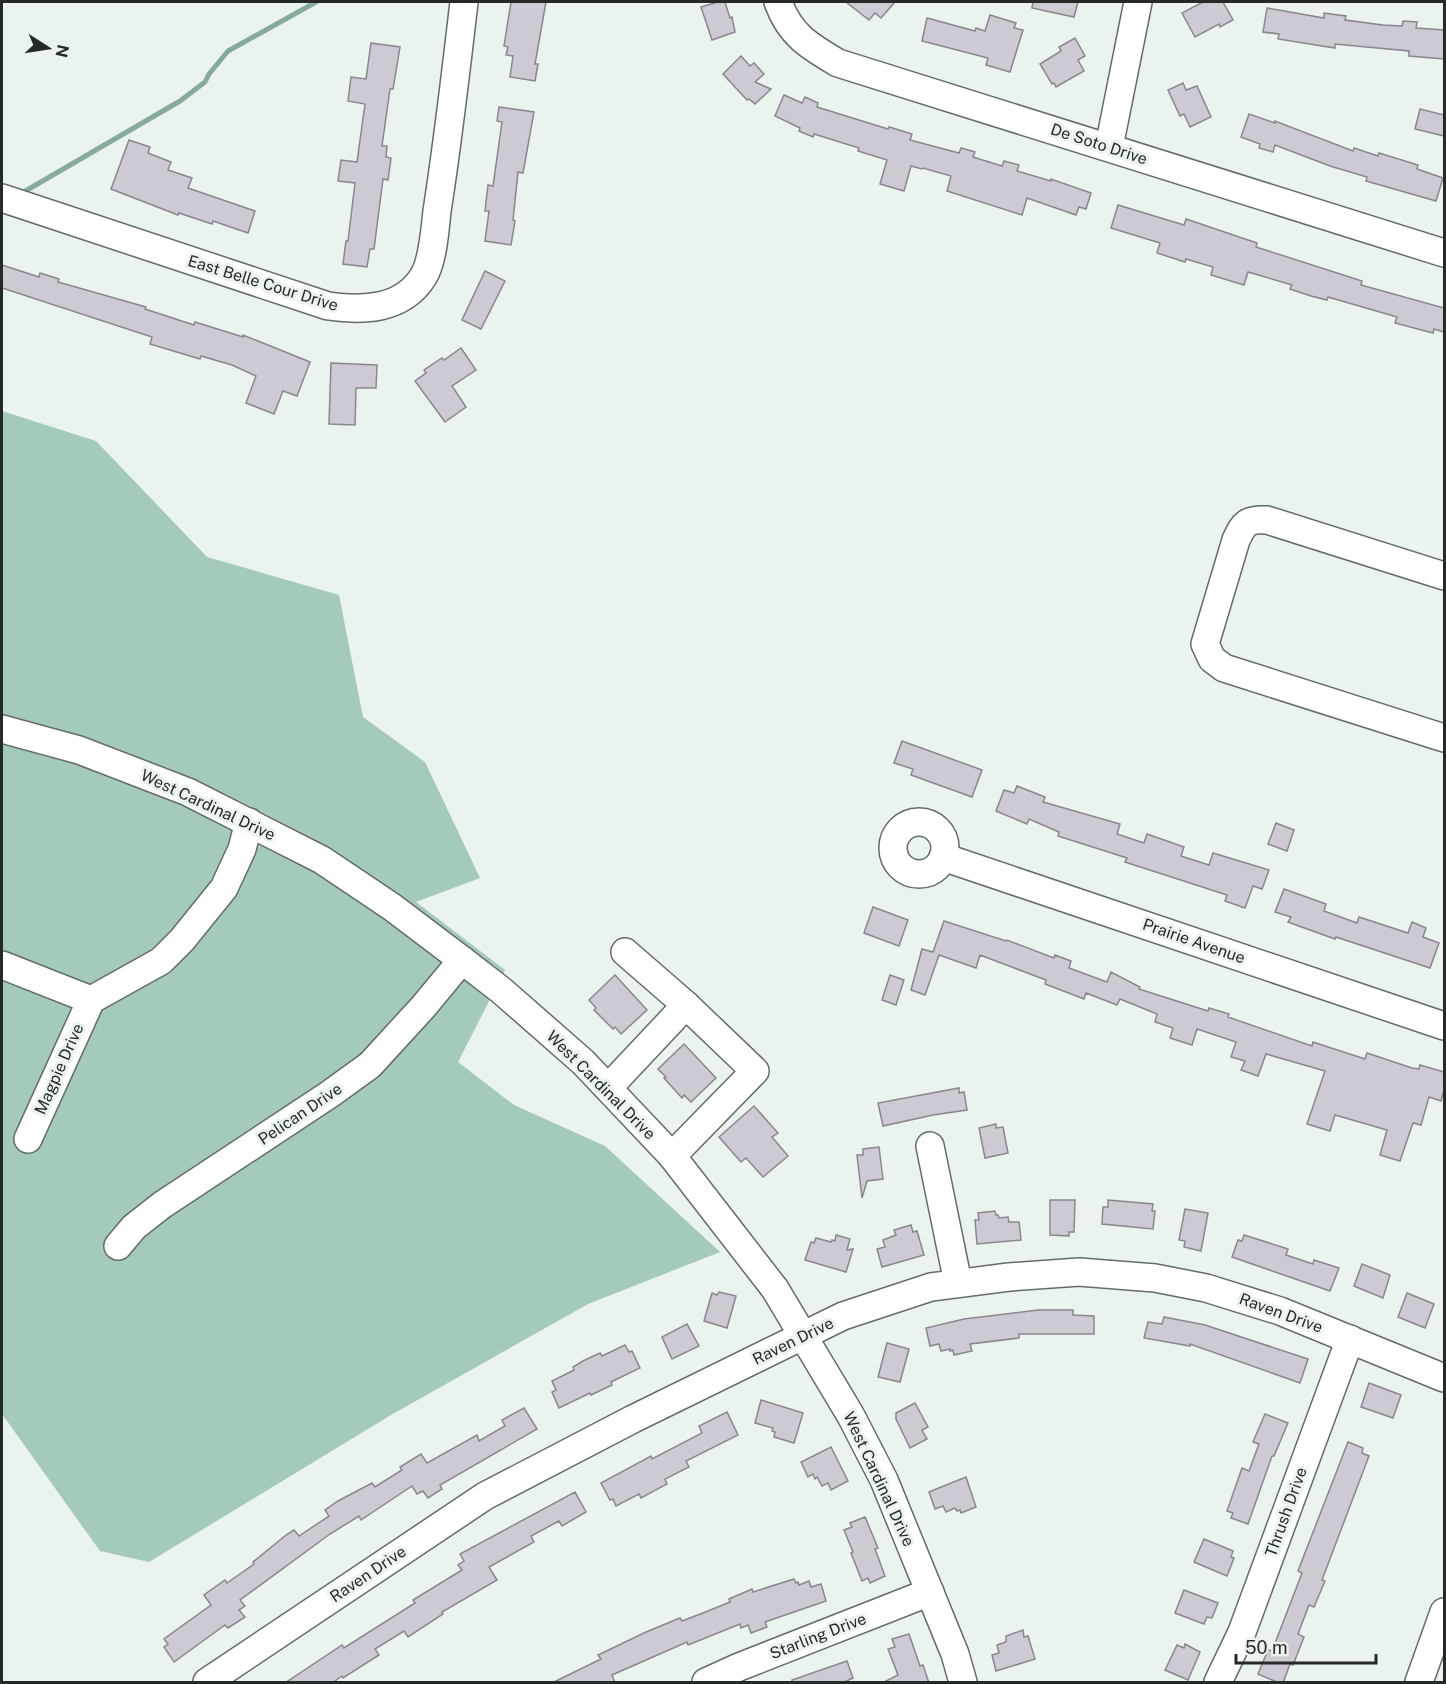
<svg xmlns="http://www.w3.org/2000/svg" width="1446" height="1684" font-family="'Public Sans',sans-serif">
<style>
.forest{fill:#a4cab8}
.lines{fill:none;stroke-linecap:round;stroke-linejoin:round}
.stream{stroke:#87ab9a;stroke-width:5}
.building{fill:#cecad3;stroke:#89868e;stroke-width:1.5}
.minor-casing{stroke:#646c68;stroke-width:30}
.minor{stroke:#fff;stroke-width:27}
.labels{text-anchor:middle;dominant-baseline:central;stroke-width:6;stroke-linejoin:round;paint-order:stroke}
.street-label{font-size:16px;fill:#252927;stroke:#eaf3ee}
</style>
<rect width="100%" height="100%" fill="#eaf3ee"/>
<!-- forest -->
<polygon class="forest" points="2,411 96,441 207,557 339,595 363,717 425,762 480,878 416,902 505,970 458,1062 514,1105 605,1146 720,1252 588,1304 391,1415 149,1562 100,1551 2,1414"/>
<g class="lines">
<!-- stream -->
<polyline class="stream" points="22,193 180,101 205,82 209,74 228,51 316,2"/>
</g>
<!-- building -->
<g class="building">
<polygon points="511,2 546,2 535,64 538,64 535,81 510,77 513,56 506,55 508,47 504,46"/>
<polygon points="718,2 725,2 730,18 732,17 735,32 712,40 701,7"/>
<polygon points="846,2 895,2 881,18 875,13 869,20"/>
<polygon points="1033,2 1078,2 1074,17 1032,8"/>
<polygon points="1203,2 1223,2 1233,20 1220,27 1219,24 1195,37 1182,13"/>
<polygon points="1267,8 1324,18 1324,13 1346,16 1345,20 1383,25 1402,26 1403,21 1417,22 1416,28 1444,30 1444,59 1409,56 1409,51 1335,44 1335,48 1278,39 1279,34 1263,32"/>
<polygon points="990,15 1016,23 1014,28 1023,30 1010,72 986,65 988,58 922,41 927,18 975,31 976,28 985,31"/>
<polygon points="1075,38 1085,56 1078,60 1084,71 1056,87 1054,83 1052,84 1040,64 1061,51 1059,47"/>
<polygon points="371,43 400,47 393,89 390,89 382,146 387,146 386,157 391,158 388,180 383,179 374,249 370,249 367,267 343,264 346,241 348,241 355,183 338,181 341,160 357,162 365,104 348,101 351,77 366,79"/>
<polygon points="741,56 750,66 754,63 764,74 755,82 771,89 755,104 749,99 747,100 723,74"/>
<polygon points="1183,83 1186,90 1197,86 1211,117 1190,127 1184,114 1180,116 1168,90"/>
<polygon points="784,95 802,103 805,97 818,103 817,107 888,129 889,127 912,134 910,140 959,153 961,148 975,152 973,157 1002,166 1004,161 1019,165 1017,171 1051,181 1051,179 1091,193 1086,209 1079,207 1076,215 1027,198 1022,215 947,191 951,176 923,168 922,169 911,166 904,191 880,184 887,160 858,151 859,148 814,134 813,137 799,131 800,128 775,116"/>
<polygon points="499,107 534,112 523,173 518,172 513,220 515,221 511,245 485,241 489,211 485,211 488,185 493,186 502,122 497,121"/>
<polygon points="1420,109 1444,115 1444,136 1415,129"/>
<polygon points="1249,114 1275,123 1275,121 1353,151 1354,148 1378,156 1379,153 1418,165 1417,169 1443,178 1436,201 1366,181 1367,177 1330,166 1275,145 1273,152 1259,148 1260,144 1241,137"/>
<polygon points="129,140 150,147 148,153 171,162 168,170 192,178 188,188 255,211 248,233 213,221 212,224 179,213 178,215 111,189"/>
<polygon points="1118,205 1184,225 1186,219 1257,243 1256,247 1362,281 1361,285 1444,308 1444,332 1434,329 1433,333 1395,323 1397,317 1328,297 1327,300 1311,296 1290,289 1292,285 1248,272 1244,285 1211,275 1213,267 1186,259 1185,262 1157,253 1160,243 1111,228"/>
<polygon points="2,265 39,277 40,273 59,279 58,282 146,307 145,309 194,325 195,322 243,337 243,335 310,362 297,396 283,391 274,414 246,403 256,376 232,365 201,356 200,359 150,344 152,337 2,288"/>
<polygon points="485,271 505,281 481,329 462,320"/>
<polygon points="461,348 476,370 452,386 466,407 445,422 415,381 426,373 424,370 442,358 444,360"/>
<polygon points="331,363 377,365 376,388 356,388 355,425 329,424"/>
<polygon points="902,741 982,770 972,797 911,775 913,769 894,763"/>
<polygon points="1017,786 1045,797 1043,802 1120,824 1117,834 1144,843 1147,834 1184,847 1181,856 1209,865 1213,853 1269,870 1262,889 1253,886 1245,908 1225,901 1227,895 1125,862 1127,858 1058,836 1059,832 1029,819 1027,824 996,811 1004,790 1014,793"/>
<polygon points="1276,823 1294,830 1287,851 1268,844"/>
<polygon points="1284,889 1326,904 1324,911 1357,923 1359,917 1408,933 1412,922 1426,928 1423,937 1439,943 1430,968 1336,937 1335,939 1288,922 1291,917 1275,912"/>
<polygon points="873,907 908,920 899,946 864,933"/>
<polygon points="944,921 1006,941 1007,940 1054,958 1055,955 1071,961 1069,968 1107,982 1111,972 1140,987 1139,989 1208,1011 1209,1008 1229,1014 1228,1017 1312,1046 1313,1042 1365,1059 1367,1053 1412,1068 1419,1069 1420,1065 1444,1072 1444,1090 1441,1101 1429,1097 1421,1125 1413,1123 1400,1161 1380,1155 1387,1130 1335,1115 1330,1131 1307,1124 1325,1071 1266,1054 1258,1076 1241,1070 1245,1061 1231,1057 1236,1042 1197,1029 1192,1045 1170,1038 1173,1028 1155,1022 1157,1014 1120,999 1117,1005 1086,993 1084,999 1045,984 1046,980 980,955 976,968 939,955 925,995 911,990 922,949 933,952"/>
<polygon points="615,975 647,1010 621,1034 615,1027 613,1029 594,1010 596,1008 589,1000"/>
<polygon points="890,975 904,980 896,1005 882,1000"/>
<polygon points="684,1044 716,1078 691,1102 684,1095 682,1098 664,1078 666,1077 658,1069"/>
<polygon points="959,1088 959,1093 964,1092 967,1110 933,1115 883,1126 878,1103"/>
<polygon points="754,1106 778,1133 772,1137 788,1156 763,1177 746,1158 741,1162 719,1137"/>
<polygon points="996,1124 996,1128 1003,1127 1008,1153 985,1158 979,1128"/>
<polygon points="879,1147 883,1179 867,1181 862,1198 857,1155 863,1155 863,1149"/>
<polygon points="1050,1200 1075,1200 1074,1232 1069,1232 1069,1236 1050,1235"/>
<polygon points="1108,1200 1153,1204 1152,1211 1155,1211 1153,1229 1102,1224 1103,1207 1108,1207"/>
<polygon points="1185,1209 1208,1213 1201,1251 1184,1247 1185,1241 1179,1240"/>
<polygon points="995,1211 996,1215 998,1215 999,1218 1008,1217 1009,1222 1019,1222 1021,1240 977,1244 975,1220 979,1220 978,1213"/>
<polygon points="911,1225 913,1232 917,1231 924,1255 882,1267 877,1249 885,1247 883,1240 896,1235 894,1230"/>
<polygon points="836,1235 850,1239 847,1250 853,1249 846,1272 805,1260 811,1242 814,1243 816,1238 831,1242 832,1240 835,1241"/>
<polygon points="1244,1235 1288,1249 1286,1255 1313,1264 1314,1260 1339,1268 1330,1291 1232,1257 1238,1240 1242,1241"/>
<polygon points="1362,1264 1390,1275 1383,1298 1354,1286"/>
<polygon points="719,1292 736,1296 727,1328 704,1321 712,1293 717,1295"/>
<polygon points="1407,1293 1434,1304 1425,1328 1398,1317"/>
<polygon points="1038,1310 1073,1310 1073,1315 1094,1316 1094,1334 1019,1334 1019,1338 970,1344 972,1351 954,1355 953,1350 950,1351 950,1349 941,1351 939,1344 930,1346 926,1328 964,1319"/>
<polygon points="1164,1317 1205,1325 1308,1359 1300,1383 1190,1344 1190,1346 1144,1338 1148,1322 1162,1324"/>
<polygon points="687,1324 699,1346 672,1359 662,1337"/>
<polygon points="887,1343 909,1349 900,1382 878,1377"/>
<polygon points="625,1345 629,1352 632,1351 640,1368 611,1382 612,1385 591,1395 590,1393 559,1408 552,1392 556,1390 552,1381 574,1370 573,1367 583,1361 600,1353 602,1356"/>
<polygon points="1369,1383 1401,1395 1393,1418 1361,1407"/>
<polygon points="761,1400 803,1413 794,1443 774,1437 775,1432 772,1431 773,1428 755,1423"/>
<polygon points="915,1403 928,1427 922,1430 927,1439 910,1448 896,1419 896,1413"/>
<polygon points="524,1408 537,1429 440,1485 442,1489 428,1498 423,1491 417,1494 412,1486 361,1520 359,1516 330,1534 240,1600 245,1606 239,1610 245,1617 228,1628 225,1625 174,1662 164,1647 168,1644 164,1639 211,1605 204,1595 225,1580 227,1583 254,1564 253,1562 286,1535 294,1530 299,1536 329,1516 325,1510 338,1501 372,1483 375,1487 402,1470 400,1467 421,1454 427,1463 477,1435 479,1441 505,1426 502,1420"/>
<polygon points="727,1412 738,1435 686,1461 689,1467 665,1479 667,1484 641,1498 639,1494 616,1506 613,1499 610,1500 601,1483 651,1456 652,1459 702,1433 699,1426"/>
<polygon points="1265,1414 1288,1423 1274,1456 1272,1456 1248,1524 1231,1518 1233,1513 1227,1511 1242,1468 1249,1471 1259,1444 1253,1442"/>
<polygon points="1348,1442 1363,1448 1362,1453 1369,1456 1322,1580 1325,1581 1314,1607 1309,1605 1298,1634 1304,1637 1293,1665 1290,1664 1283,1683 1279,1683 1258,1674 1268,1650 1272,1651 1302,1573 1298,1571"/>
<polygon points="831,1447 848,1481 831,1490 828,1483 822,1486 817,1477 815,1479 813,1474 808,1477 801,1462"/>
<polygon points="966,1477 976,1507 961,1513 960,1510 957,1511 955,1508 946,1512 943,1506 935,1509 929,1492"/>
<polygon points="575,1492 586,1512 562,1526 559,1521 531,1536 534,1542 489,1567 497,1580 442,1612 443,1614 408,1637 404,1631 375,1649 379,1655 343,1678 342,1676 332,1683 285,1683 342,1645 344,1648 415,1603 413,1600 462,1570 458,1565 464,1561 460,1554"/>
<polygon points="865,1517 878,1548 875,1549 885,1576 870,1583 868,1578 862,1581 851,1553 853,1552 844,1530 852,1527 850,1523"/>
<polygon points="1204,1539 1233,1551 1231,1557 1234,1558 1227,1576 1194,1562"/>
<polygon points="794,1579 796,1583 798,1582 799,1585 809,1581 811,1587 821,1584 826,1601 765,1622 767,1627 751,1633 748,1625 741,1628 740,1624 688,1645 687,1642 612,1675 615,1683 552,1683 601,1659 598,1655 646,1632 680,1618 682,1621 703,1613 730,1602 729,1599 752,1589 753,1592"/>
<polygon points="1184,1590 1218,1603 1212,1618 1207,1617 1204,1624 1175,1613"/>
<polygon points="1023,1630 1024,1637 1028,1636 1035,1659 996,1671 992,1655 999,1653 997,1645 1006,1642 1006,1636"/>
<polygon points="909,1634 920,1666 923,1665 929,1683 882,1683 898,1675 888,1649 895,1647 892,1639"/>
<polygon points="1185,1644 1200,1652 1188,1680 1165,1670 1177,1645 1184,1648"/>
<polygon points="847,1661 853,1678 842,1683 792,1683 792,1680"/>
</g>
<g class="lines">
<!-- minor casing -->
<g class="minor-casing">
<g id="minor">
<path d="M778,2C790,35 809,46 838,63L1444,253"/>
<polyline points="1109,147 1138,2"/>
<path d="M2,198L328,306C363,311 402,310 423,277C433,262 435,229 437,211C448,141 456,71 464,2"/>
<path d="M1444,576L1267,520C1247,519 1244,523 1236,540L1205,644L1212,659L1224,668L1444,738"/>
<polyline points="2,729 79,750 188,792 322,860 392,907 462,960 502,991 583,1062 672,1156 775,1289 851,1416 884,1480 955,1654 963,1682"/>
<circle cx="919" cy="848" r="26"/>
<polyline points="943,857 1444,1026"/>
<polyline points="625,952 686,1005 755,1071 672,1156"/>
<polyline points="2,965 91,1000 161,961 182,940 224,888 242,849 249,822"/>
<polyline points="608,1088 686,1005"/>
<polyline points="28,1139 91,1000"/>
<polyline points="930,1146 958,1283"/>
<polyline points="118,1246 134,1227 162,1205 330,1094 370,1065 424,1006 462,960"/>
<polyline points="207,1682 485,1496 633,1419 843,1316 931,1287 1009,1277 1079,1272 1155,1278 1206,1288 1280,1311 1444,1378"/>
<polyline points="706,1682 739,1667 930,1592"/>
<polyline points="1218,1682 1242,1632 1350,1339"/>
<polyline points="1419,1682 1444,1612"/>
</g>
</g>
<!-- minor -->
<use href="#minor" class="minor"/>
</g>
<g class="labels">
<!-- street labels -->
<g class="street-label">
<text transform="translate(1099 144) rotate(18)">De Soto Drive</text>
<text transform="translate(263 283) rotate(17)">East Belle Cour Drive</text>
<text transform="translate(208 805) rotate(25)">West Cardinal Drive</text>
<text transform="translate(1194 941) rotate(19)">Prairie Avenue</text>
<text transform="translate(59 1069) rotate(-66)">Magpie Drive</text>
<text transform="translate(601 1085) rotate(45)">West Cardinal Drive</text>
<text transform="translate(300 1114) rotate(-34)">Pelican Drive</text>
<text transform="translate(1281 1313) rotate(20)">Raven Drive</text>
<text transform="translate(793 1341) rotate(-26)">Raven Drive</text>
<text transform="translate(879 1479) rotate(65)">West Cardinal Drive</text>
<text transform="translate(1286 1512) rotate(-70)">Thrush Drive</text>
<text transform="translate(368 1574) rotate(-34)">Raven Drive</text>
<text transform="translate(818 1636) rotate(-21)">Starling Drive</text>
</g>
</g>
<!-- border -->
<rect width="1446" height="1684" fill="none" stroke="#252927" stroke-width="6"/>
<!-- north arrow -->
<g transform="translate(48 48) rotate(102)" stroke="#eaf3ee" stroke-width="4.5" paint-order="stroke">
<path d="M0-4.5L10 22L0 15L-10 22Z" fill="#252927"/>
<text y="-9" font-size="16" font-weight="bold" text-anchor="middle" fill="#252927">N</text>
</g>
<!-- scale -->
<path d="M1236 1654v9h140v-9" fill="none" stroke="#252927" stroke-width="3"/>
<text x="1245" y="1654" font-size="18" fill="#252927" stroke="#eaf3ee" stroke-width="4.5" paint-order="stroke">50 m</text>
</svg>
